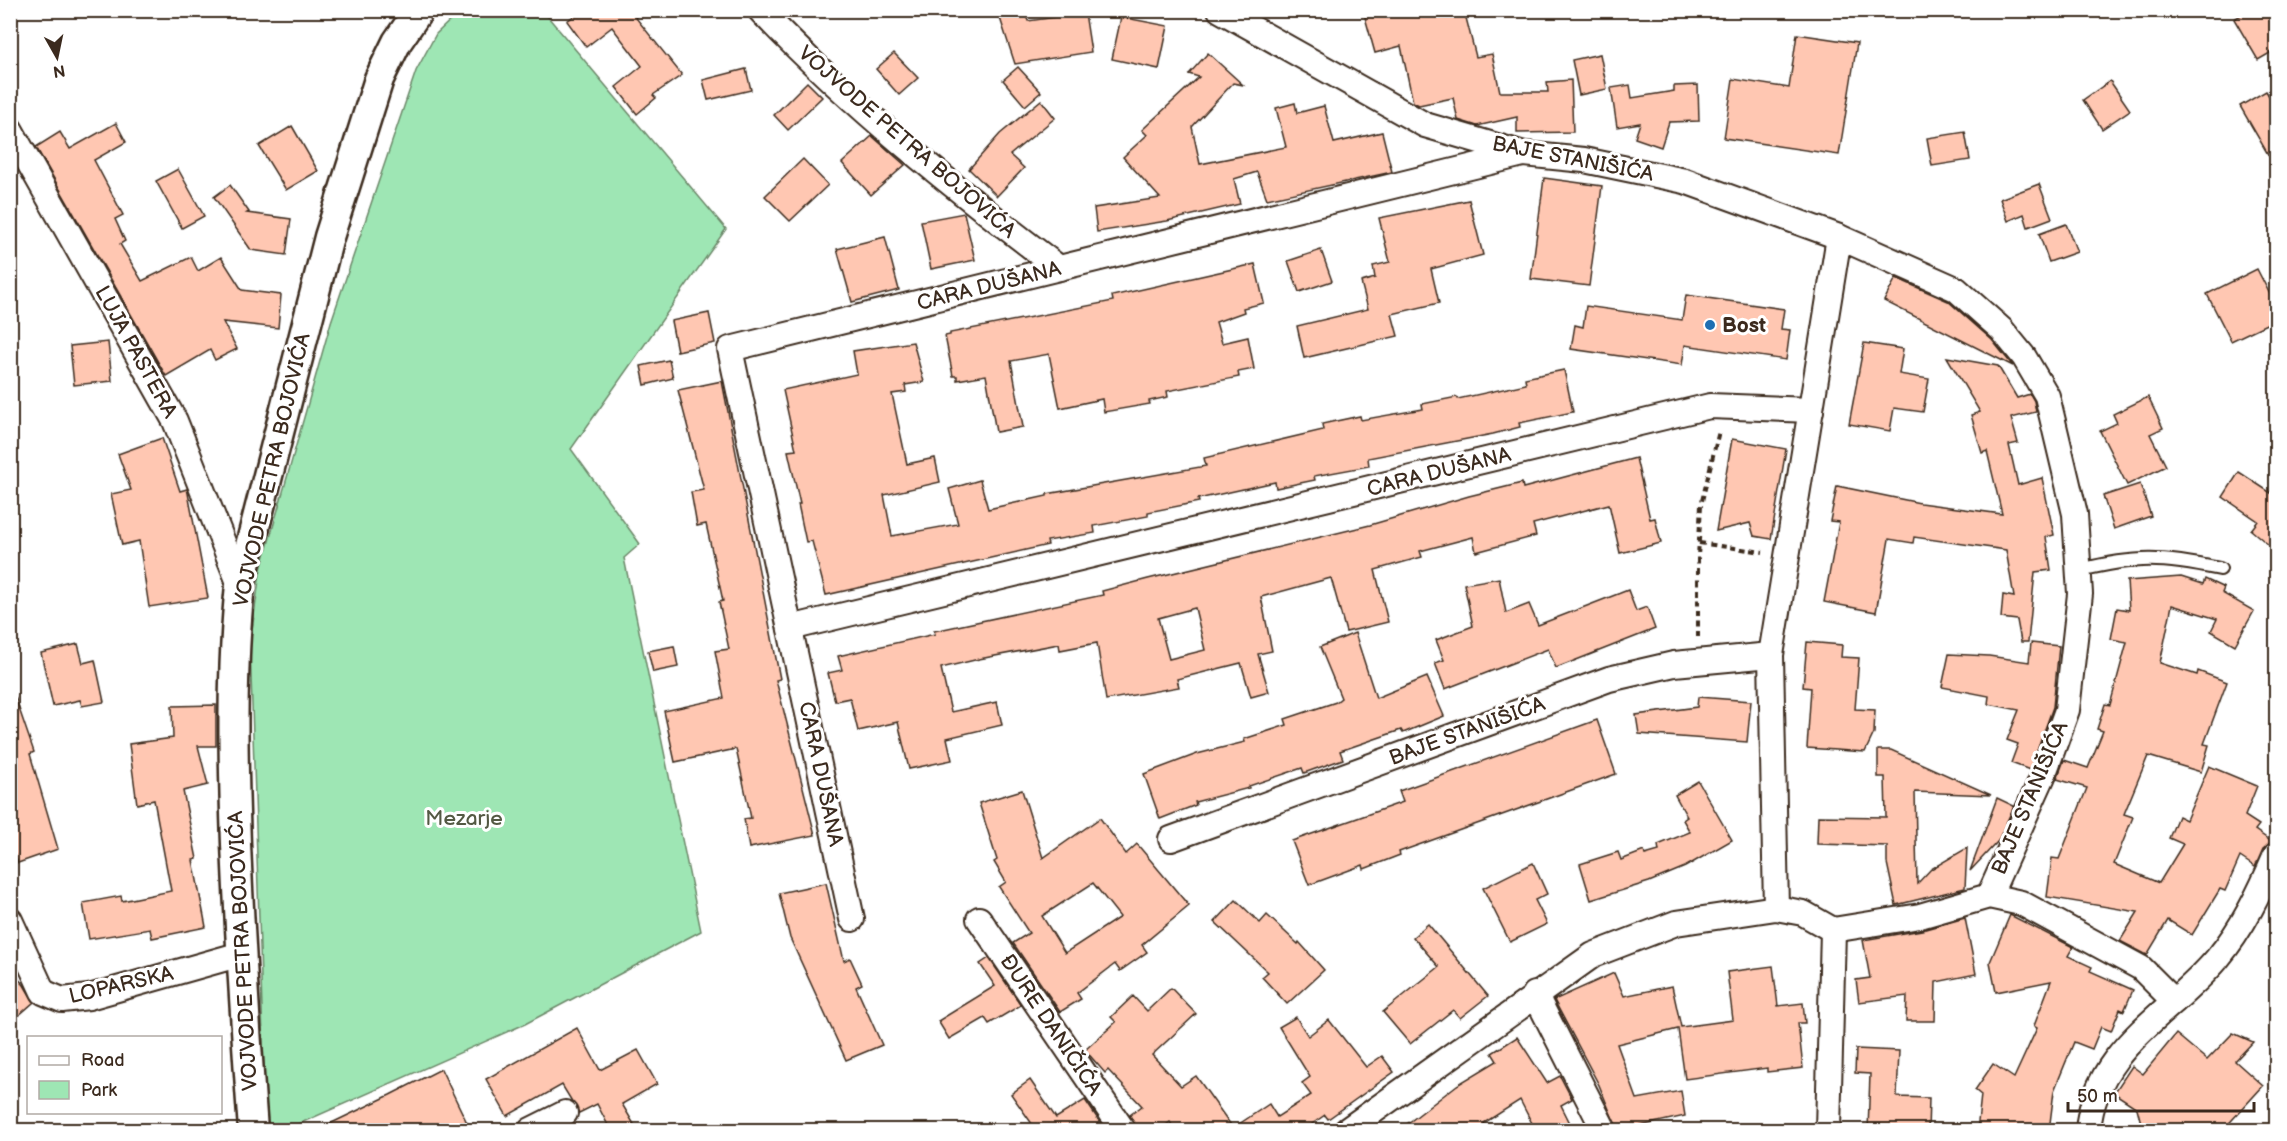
<svg xmlns="http://www.w3.org/2000/svg" width="2287" height="1141" font-family="'Balsamiq Sans',sans-serif">
<style>
.green{fill:#9ee6b4;stroke:#6c8869;stroke-width:1.5}
.building{fill:#ffc7b2;stroke:#3b2a1e;stroke-width:1.5;fill-rule:evenodd}
.lines{fill:none;stroke-linecap:round;stroke-linejoin:round}
.service-casing{stroke:#3b2a1e;stroke-width:16}
.minor-casing{stroke:#3b2a1e;stroke-width:28}
.tertiary-casing{stroke:#3b2a1e;stroke-width:33}
.path{stroke:#3b2a1e;stroke-width:4;stroke-dasharray:6 4.5;stroke-linecap:butt}
.service{stroke:#fff;stroke-width:12}
.minor{stroke:#fff;stroke-width:24}
.tertiary{stroke:#fff;stroke-width:28}
.poi-dot{fill:#1f6fb2;stroke:#fff;stroke-width:2}
.labels{text-anchor:middle;dominant-baseline:central;stroke-width:6;stroke-linejoin:round;paint-order:stroke}
.street-label{font-size:21px;fill:#3b2a1e;stroke:#fff}
.poi-label{font-size:21px;font-weight:bold;fill:#3b2a1e;stroke:#fff;text-anchor:start}
.park-label{font-size:21px;fill:#545944;stroke:#fff}
</style>
<rect width="100%" height="100%" fill="#fff"/>
<filter id="ink" filterUnits="userSpaceOnUse"><feTurbulence type="fractalNoise" baseFrequency=".0167" numOctaves="2"/><feDisplacementMap in="SourceGraphic" scale="12" xChannelSelector="R" yChannelSelector="G"/><feConvolveMatrix kernelMatrix="1 2 1 2 8 2 1 2 1" color-interpolation-filters="sRGB"/></filter>
<g filter="url(#ink)">
<!-- green -->
<polygon class="green" points="460,11 543,11 726,229 571,449 640,544 624,558 701,931 525,1024 285,1130 266,1130 250,644 260,573 331,322 416,71 436,34"/>
<!-- building -->
<g class="building">
<polygon points="582,10 636,10 632,13 682,75 653,95 656,98 637,114 616,87 642,66 612,27 586,47 567,21"/>
<polygon points="1363,10 1464,10 1476,57 1492,54 1500,92 1548,92 1547,82 1571,80 1573,132 1517,133 1517,117 1477,126 1458,120 1453,98 1419,105 1413,102 1401,46 1375,53"/>
<polygon points="2250,10 2277,10 2277,49 2258,60 2234,19"/>
<polygon points="1024,11 1028,21 1085,13 1091,52 1015,64 1000,18"/>
<polygon points="1121,17 1168,26 1159,69 1112,59"/>
<polygon points="1797,34 1857,43 1839,155 1724,138 1733,79 1789,88"/>
<polygon points="894,53 918,78 899,95 876,69"/>
<polygon points="1208,53 1243,85 1233,83 1192,127 1200,164 1286,147 1276,108 1295,103 1297,113 1324,106 1334,143 1382,132 1392,172 1267,199 1257,172 1234,179 1240,204 1167,221 1097,232 1094,208 1160,198 1123,157 1147,135 1142,130 1199,77 1189,74"/>
<polygon points="1600,54 1607,89 1579,95 1572,60"/>
<polygon points="1018,67 1041,92 1025,106 1003,80"/>
<polygon points="746,69 751,90 708,100 703,80"/>
<polygon points="2110,81 2130,110 2102,129 2083,100"/>
<polygon points="807,82 822,97 788,130 774,115"/>
<polygon points="1630,85 1632,98 1674,91 1674,86 1698,85 1699,121 1669,122 1661,147 1635,138 1640,123 1617,127 1611,88"/>
<polygon points="2266,91 2277,109 2277,170 2240,106"/>
<polygon points="1041,100 1055,118 1010,155 1024,168 997,196 969,169 1000,134"/>
<polygon points="116,123 126,142 94,160 123,215 115,219 125,241 120,244 142,281 191,257 198,271 221,257 242,290 281,295 278,328 223,322 237,349 215,360 210,350 166,376 36,147 60,132 70,149"/>
<polygon points="292,126 318,171 286,190 259,146"/>
<polygon points="1965,132 1970,160 1932,166 1927,138"/>
<polygon points="872,136 905,165 871,195 842,163"/>
<polygon points="803,159 828,185 790,221 765,196"/>
<polygon points="178,169 204,216 182,228 156,181"/>
<polygon points="1544,178 1602,186 1589,286 1531,279"/>
<polygon points="2039,184 2052,218 2028,227 2024,214 2008,221 2000,199"/>
<polygon points="230,185 249,212 247,213 291,219 286,255 251,250 214,197"/>
<polygon points="1469,200 1483,255 1431,269 1439,303 1392,314 1398,336 1304,358 1297,326 1368,309 1361,282 1375,278 1373,266 1390,262 1379,218"/>
<polygon points="964,213 975,260 931,269 921,221"/>
<polygon points="2066,224 2077,252 2049,262 2039,234"/>
<polygon points="885,237 899,290 852,302 837,249"/>
<polygon points="1321,250 1332,281 1299,292 1288,261"/>
<polygon points="1255,264 1264,303 1243,308 1244,312 1216,322 1222,343 1248,337 1254,369 1238,372 1239,377 1167,391 1168,397 1149,401 1150,404 1104,412 1102,399 1060,408 1049,354 1011,361 1023,427 996,432 986,375 957,380 957,376 953,376 945,336 950,335 950,333 1113,301 1112,296"/>
<polygon points="2257,269 2277,308 2277,319 2231,341 2207,294"/>
<polygon points="1896,278 1948,301 1992,340 2013,366 1884,301"/>
<polygon points="1686,295 1784,309 1781,329 1790,330 1786,360 1685,345 1682,365 1571,349 1575,325 1583,327 1586,306 1682,320"/>
<polygon points="709,313 715,343 677,351 671,321"/>
<polygon points="108,342 112,381 74,385 70,346"/>
<polygon points="913,342 924,382 905,385 906,392 892,394 907,464 935,458 940,482 884,495 892,536 958,524 949,489 980,480 988,509 1047,496 1047,494 1206,466 1204,458 1323,430 1322,424 1360,416 1361,420 1423,409 1422,404 1457,397 1458,399 1526,384 1525,378 1564,370 1573,412 1519,423 1520,427 1493,434 1368,458 1369,466 1314,476 1315,480 1276,488 1275,482 1198,499 1199,502 1148,512 1148,516 1094,526 1095,533 1047,541 1048,545 826,595 812,541 806,542 798,504 800,504 788,451 796,450 783,390 857,374 853,351"/>
<polygon points="1864,343 1903,349 1899,374 1929,379 1923,412 1894,408 1890,431 1849,424"/>
<polygon points="1947,357 1998,366 2017,398 2030,394 2034,401 2036,412 2011,418 2018,443 2009,445 2018,485 2042,478 2054,535 2046,537 2051,570 2035,572 2028,642 2021,642 2017,620 2001,618 2003,595 2014,597 2006,550 1914,537 1913,543 1889,539 1876,612 1824,602 1839,522 1830,521 1837,486 1920,503 2002,514 1987,451 1982,453 1971,415 1980,412"/>
<polygon points="669,360 673,378 645,385 641,366"/>
<polygon points="722,381 780,679 776,680 815,835 749,848 744,819 751,818 736,749 675,762 664,711 724,698 715,651 729,649 719,602 723,601 706,524 697,526 691,492 704,490 678,390"/>
<polygon points="2148,397 2163,428 2150,434 2166,466 2127,485 2100,431 2117,423 2113,414"/>
<polygon points="162,438 180,491 187,489 188,493 208,598 149,607 139,541 122,545 111,494 131,490 118,454"/>
<polygon points="1732,439 1786,449 1771,539 1754,536 1750,523 1716,531"/>
<path d="M1636,458L1650,519L1655,518L1661,543L1620,553L1609,504L1533,524L1536,536L1476,552L1473,537L1420,551L1422,557L1375,570L1388,622L1346,632L1331,578L1261,597L1272,651L1258,654L1269,692L1251,697L1241,663L1177,679L1179,687L1106,700L1097,643L1060,650L1059,644L979,659L941,668L951,712L997,702L1002,725L947,738L952,760L909,769L898,722L858,731L850,698L835,701L828,673L842,670L838,656L935,634L934,631L1103,595L1102,591L1148,579L1370,525L1469,496L1522,483L1523,488ZM1195,608L1205,650L1169,659L1158,618Z"/>
<polygon points="2239,472 2277,497 2277,552 2251,530 2258,521 2223,497"/>
<polygon points="2140,484 2151,516 2114,529 2103,496"/>
<polygon points="2181,577 2203,584 2205,579 2224,588 2222,593 2254,611 2235,645 2211,631 2217,619 2172,605 2160,663 2197,675 2198,671 2227,682 2204,744 2209,745 2201,772 2148,756 2124,814 2133,817 2114,864 2159,883 2183,844 2169,838 2178,816 2186,820 2209,766 2257,786 2245,816 2259,825 2255,830 2272,842 2263,849 2255,867 2240,857 2225,891 2220,889 2192,935 2168,920 2147,955 2120,941 2138,912 2047,897 2052,858 2059,859 2087,788 2057,779 2064,760 2088,768 2103,731 2097,729 2105,704 2110,705 2127,642 2111,639 2117,608 2129,610 2127,581"/>
<polygon points="1499,578 1506,613 1529,604 1538,625 1628,590 1636,611 1647,607 1655,629 1556,668 1548,649 1445,689 1435,663 1444,660 1436,640 1473,626 1464,584"/>
<polygon points="1355,633 1376,698 1427,677 1444,716 1403,733 1401,730 1340,751 1343,759 1304,773 1302,768 1249,786 1249,788 1195,802 1196,805 1160,819 1144,774 1197,754 1245,742 1244,739 1287,725 1285,719 1336,702 1341,698 1320,647"/>
<polygon points="1807,642 1842,645 1841,657 1859,658 1855,709 1875,710 1874,733 1865,752 1807,748 1811,688 1803,687"/>
<polygon points="2031,643 2059,646 2053,707 2030,770 2011,763 2018,744 2007,740 2019,710 1988,704 1989,696 1942,687 1949,654 1989,656 2029,662"/>
<polygon points="78,644 83,663 95,660 104,702 82,706 80,700 53,706 41,653"/>
<polygon points="674,646 678,667 653,672 648,651"/>
<polygon points="14,694 34,752 30,754 58,849 18,863 10,842 10,695"/>
<polygon points="1698,697 1751,701 1747,742 1639,734 1636,715 1697,707"/>
<polygon points="216,705 216,746 198,746 208,785 183,791 197,859 193,860 206,927 152,938 150,929 89,939 83,903 121,896 122,901 171,891 154,800 137,804 129,744 173,738 172,706"/>
<polygon points="1597,720 1616,774 1399,852 1400,855 1364,869 1363,865 1309,885 1292,841 1403,802 1399,791"/>
<polygon points="1878,750 1891,750 1991,795 1915,792 1917,884 1931,869 1967,848 1965,888 1896,905 1887,863 1887,846 1817,844 1818,816 1886,817 1885,777 1878,777"/>
<polygon points="1698,781 1732,840 1685,867 1649,882 1591,900 1580,864 1618,852 1621,860 1644,851 1645,855 1659,851 1658,845 1690,832 1683,820 1687,817 1675,795"/>
<path d="M1022,790L1043,858L1100,818L1126,854L1137,844L1189,906L1142,945L1147,952L1120,971L1115,964L1077,993L1081,999L1060,1012L1013,943L1029,933L999,887L1006,882L994,862L997,860L979,803ZM1093,883L1120,917L1065,953L1042,916Z"/>
<polygon points="1997,798 2014,806 1998,841 1970,871"/>
<polygon points="1533,863 1547,894 1535,900 1547,924 1510,942 1483,888"/>
<polygon points="826,883 844,961 850,958 862,984 856,987 882,1045 846,1060 790,938 779,893"/>
<polygon points="1236,900 1260,923 1267,915 1298,944 1299,942 1324,970 1287,1004 1262,977 1268,972 1215,922"/>
<polygon points="2010,915 2073,947 2068,956 2092,967 2090,971 2133,990 2124,1011 2120,1009 2111,1031 2101,1027 2092,1049 2074,1042 2054,1091 2049,1131 1977,1131 1981,1095 1975,1090 1993,1064 2014,1078 2037,1028 2034,1026 2051,981 1996,992 1990,962"/>
<polygon points="1965,918 1976,974 1936,982 1935,1021 1906,1021 1907,996 1859,1002 1856,980 1870,978 1863,940 1922,930"/>
<polygon points="1428,924 1488,996 1460,1018 1453,1010 1410,1044 1383,1012 1439,967 1413,937"/>
<polygon points="989,958 1021,1005 989,1024 985,1018 949,1039 938,1021 995,986 980,964"/>
<polygon points="1773,966 1778,1006 1803,1003 1805,1023 1798,1023 1803,1068 1767,1072 1767,1068 1685,1079 1678,1029 1617,1044 1637,1099 1681,1091 1685,1116 1618,1131 1599,1085 1554,1000 1614,973 1624,996 1672,986 1681,1027 1733,1020 1727,972"/>
<polygon points="10,970 24,985 34,1002 10,1023"/>
<polygon points="1171,988 1196,1014 1152,1055 1181,1086 1196,1076 1233,1128 1269,1104 1277,1117 1311,1095 1302,1083 1310,1077 1279,1027 1296,1017 1308,1036 1329,1020 1366,1067 1382,1056 1394,1072 1328,1119 1325,1115 1302,1131 1176,1131 1170,1122 1158,1131 1137,1131 1130,1115 1142,1106 1108,1070 1105,1073 1085,1050 1116,1022 1111,1017 1133,996 1147,1011"/>
<polygon points="577,1028 600,1070 638,1050 657,1084 622,1104 638,1131 611,1131 597,1104 579,1113 562,1085 507,1116 486,1079"/>
<polygon points="2233,1033 2253,1042 2235,1061 2263,1086 2222,1131 2143,1131 2137,1108 2114,1093 2132,1066 2143,1074 2176,1034 2207,1060"/>
<polygon points="1517,1037 1547,1083 1560,1076 1572,1099 1561,1105 1574,1131 1536,1131 1520,1100 1484,1123 1489,1131 1398,1131 1457,1085 1497,1061 1492,1053"/>
<polygon points="1856,1049 1899,1051 1897,1097 1929,1098 1928,1131 1868,1131 1870,1074 1855,1073"/>
<polygon points="441,1069 471,1131 315,1131 390,1095"/>
<polygon points="1030,1080 1056,1118 1085,1100 1106,1131 1037,1131 1011,1094"/>
</g>
<g class="lines">
<!-- service casing -->
<g class="service-casing">
<path id="service" d="M2080,570C2137,556 2163,557 2220,569"/>
</g>
<!-- minor casing -->
<g class="minor-casing">
<g id="minor">
<path d="M760,10C851,106 954,188 1059,268"/>
<polyline points="1220,10 1425,125 1524,154 1584,160 1685,181 1839,237 1956,289 2002,330 2024,357 2047,396 2075,514 2080,594 2067,710 2043,776 1989,896"/>
<polyline points="10,129 175,421 240,585"/>
<polyline points="790,628 1710,406 1811,410"/>
<polyline points="1171,839 1609,679 1674,664 1771,655"/>
<polyline points="1776,908 1771,655 1839,237"/>
<polyline points="852,919 730,349 1523,154"/>
<polyline points="979,919 1123,1130"/>
<polyline points="10,920 43,992 62,1000 89,997 241,954"/>
<polyline points="1535,994 1604,1130"/>
<polyline points="531,1130 565,1113"/>
<polyline points="1347,1130 1593,955 1676,923 1776,908 1803,913 1833,930 1920,916 1989,896 2021,903 2141,968 2174,1001"/>
<polyline points="1828,1130 1833,930"/>
<path d="M2088,1130C2095,1048 2170,1015 2217,959C2243,928 2260,892 2276,855"/>
</g>
</g>
<!-- tertiary casing -->
<g class="tertiary-casing">
<path id="tertiary" d="M253,1130C246,1035 240,940 236,844C233,758 231,671 240,585L329,237L379,79L397,42L419,10"/>
</g>
<!-- path -->
<g class="path">
<polyline points="1699,543 1763,552"/>
<polyline points="1698,637 1698,557 1701,505 1719,431"/>
</g>
<!-- service -->
<use href="#service" class="service"/>
<!-- minor -->
<use href="#minor" class="minor"/>
<!-- tertiary -->
<use href="#tertiary" class="tertiary"/>
</g>
</g>
<!-- markers -->
<circle class="poi-dot" cx="1710" cy="325" r="6"/>
<g class="labels">
<!-- street labels -->
<g class="street-label">
<text transform="translate(907 142) rotate(41)">VOJVODE PETRA BOJOVIĆA</text>
<text transform="translate(1573 159) rotate(11)">BAJE STANIŠIĆA</text>
<text transform="translate(989 286) rotate(-14)">CARA DUŠANA</text>
<text transform="translate(136 352) rotate(61)">LUJA PASTERA</text>
<text transform="translate(272 470) rotate(-77)">VOJVODE PETRA BOJOVIĆA</text>
<text transform="translate(1439 472) rotate(-14)">CARA DUŠANA</text>
<text transform="translate(1467 731) rotate(-20)">BAJE STANIŠIĆA</text>
<text transform="translate(821 774) rotate(78)">CARA DUŠANA</text>
<text transform="translate(2030 798) rotate(-67)">BAJE STANIŠIĆA</text>
<text transform="translate(243 951) rotate(-93)">VOJVODE PETRA BOJOVIĆA</text>
<text transform="translate(121 985) rotate(-13)">LOPARSKA</text>
<text transform="translate(1051 1025) rotate(56)">ĐURE DANIČIĆA</text>
</g>
<!-- poi labels -->
<g class="poi-label">
<text x="1722" y="325">Bost</text>
</g>
<!-- park labels -->
<g class="park-label">
<text x="464" y="818">Mezarje</text>
</g>
</g>
<!-- margin -->
<rect width="2287" height="1141" fill="none" stroke="#fff" stroke-width="36"/>
<rect x="18" y="18" width="2251" height="1105" fill="none" stroke="#3b2a1e" stroke-width="2" filter="url(#ink)"/>
<!-- legend -->
<rect x="27" y="1036" width="195" height="78" fill="#ffffff" stroke="#b1aaa5" stroke-width="1.5"/>
<rect x="39" y="1056" width="30" height="9" fill="#ffffff" stroke="#b1aaa5" stroke-width="1.5"/>
<text x="81" y="1066" font-size="18" fill="#3b2a1e">Road</text>
<rect x="39" y="1081" width="30" height="18" fill="#9ee6b4" stroke="#b1aaa5" stroke-width="1.5"/>
<text x="81" y="1096" font-size="18" fill="#3b2a1e">Park</text>
<!-- north arrow -->
<g transform="translate(57 57) rotate(171)" stroke="#ffffff" stroke-width="4.5" paint-order="stroke">
<path d="M0-4.5L10 22L0 15L-10 22Z" fill="#3b2a1e"/>
<text y="-9" font-size="16" font-weight="bold" text-anchor="middle" fill="#3b2a1e">N</text>
</g>
<!-- scale -->
<path d="M2068 1102v9h186v-9" fill="none" stroke="#3b2a1e" stroke-width="3"/>
<text x="2077" y="1102" font-size="18" fill="#3b2a1e" stroke="#ffffff" stroke-width="4.5" paint-order="stroke">50 m</text>
</svg>
